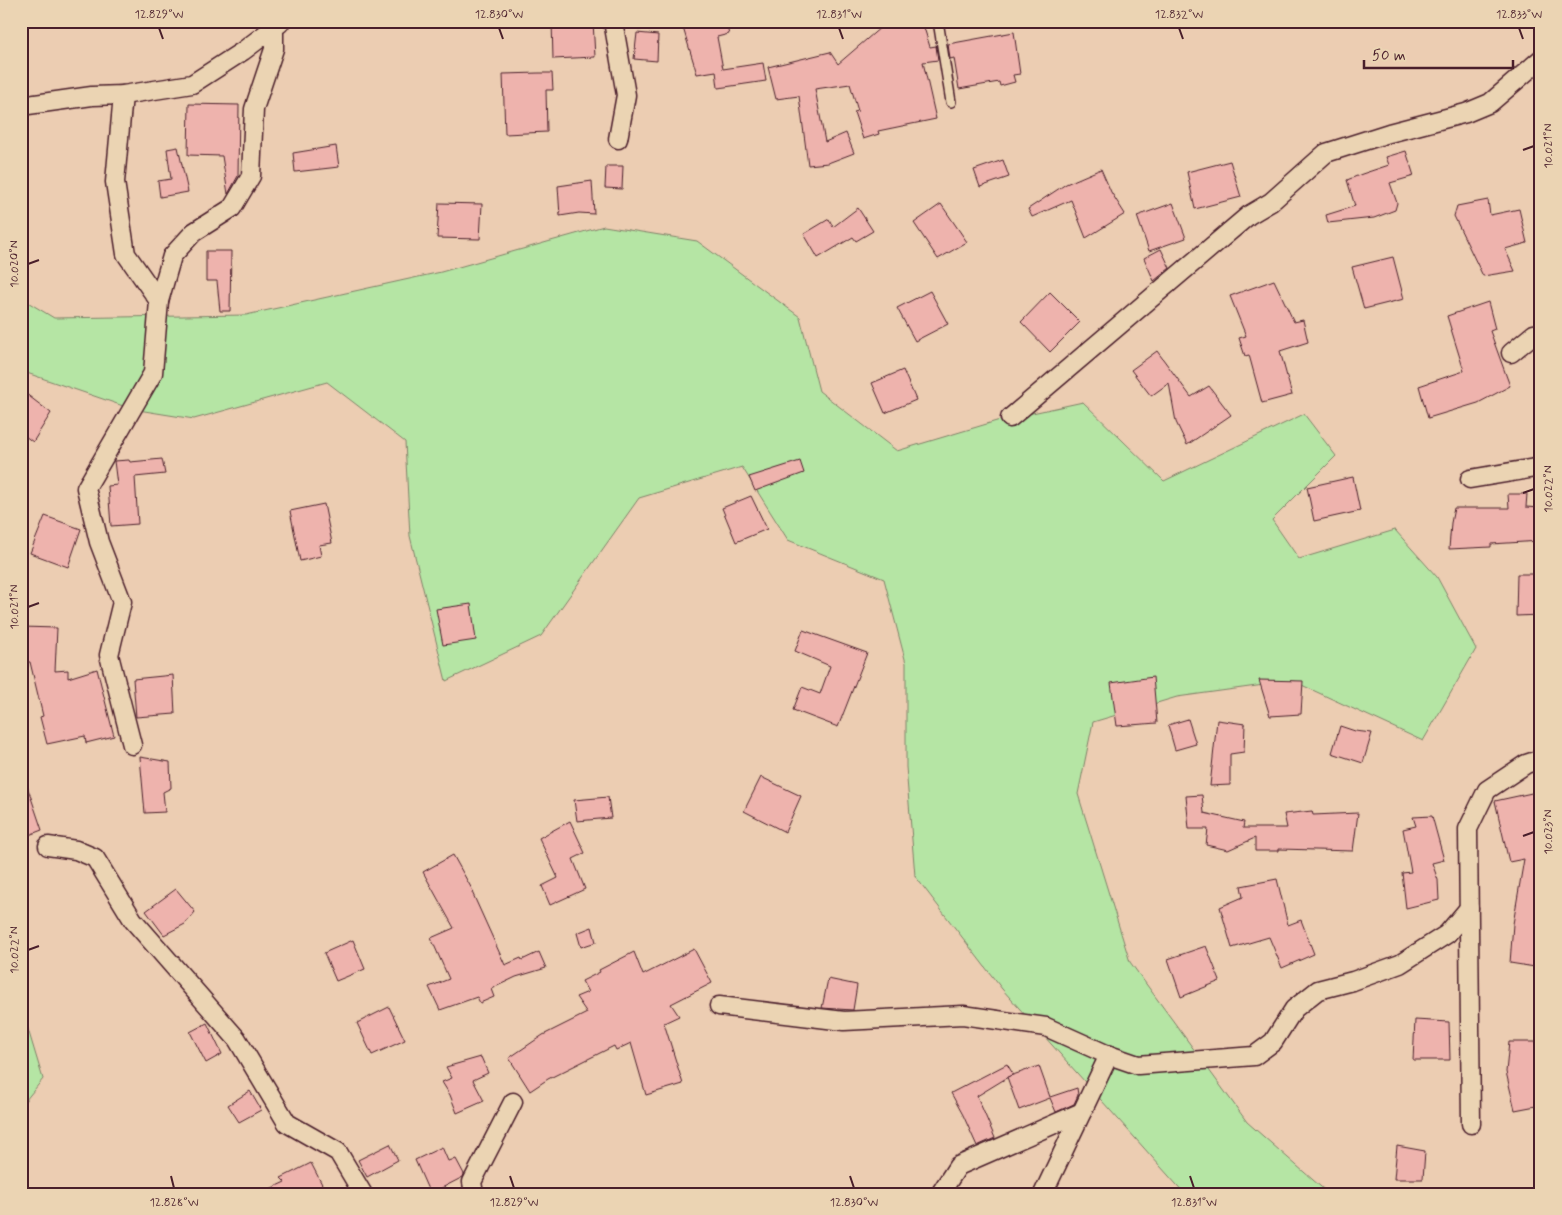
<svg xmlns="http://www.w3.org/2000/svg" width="1562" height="1215" font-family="Mynerve,sans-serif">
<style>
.green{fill:#b5e5a4;stroke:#808268}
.building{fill:#eeb3ad;stroke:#4a1f2b}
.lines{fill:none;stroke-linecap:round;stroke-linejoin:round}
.service-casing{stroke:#4a1f2b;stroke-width:12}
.minor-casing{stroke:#4a1f2b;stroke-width:21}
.service{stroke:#ebd4b3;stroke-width:9}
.minor{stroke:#ebd4b3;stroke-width:18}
.ticks{fill:none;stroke:#4a1f2b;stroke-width:2}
.neatline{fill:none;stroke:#4a1f2b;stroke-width:2}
.ticks-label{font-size:12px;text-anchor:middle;fill:#4a1f2b}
</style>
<rect width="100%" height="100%" fill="#eccdb2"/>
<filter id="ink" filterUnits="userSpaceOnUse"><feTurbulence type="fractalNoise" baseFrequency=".02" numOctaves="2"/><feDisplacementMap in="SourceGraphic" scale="10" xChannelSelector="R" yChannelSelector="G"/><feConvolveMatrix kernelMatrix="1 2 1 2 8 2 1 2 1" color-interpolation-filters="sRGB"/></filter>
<g filter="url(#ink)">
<!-- green -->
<g class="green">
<polygon points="604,226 697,241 800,317 819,391 897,451 1000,420 1083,402 1164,481 1304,414 1336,456 1272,520 1299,559 1395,530 1437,577 1476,649 1423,741 1293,681 1177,697 1093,722 1078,794 1130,962 1247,1122 1329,1194 1185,1194 1002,989 915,876 906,767 906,663 884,579 788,540 742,467 639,498 541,636 446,681 410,536 405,442 327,382 194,419 132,409 21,371 21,298 54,318 246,315 441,272"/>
<polygon points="21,1006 43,1079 21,1106"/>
</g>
<!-- building -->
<g class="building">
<polygon points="552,21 593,21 595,57 553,59"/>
<polygon points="681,21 725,21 729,34 717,37 723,69 763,63 766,81 718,88 716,71 697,74"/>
<polygon points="888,21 922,21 930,47 936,46 938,60 923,62 936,119 878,131 879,134 863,139 854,112 858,111 850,84 815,89 825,142 846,133 854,153 828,163 808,165 799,96 776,99 768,67 830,52 838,64"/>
<polygon points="1014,32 1020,74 1013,75 1015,82 1000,86 999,82 959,89 954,58 950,59 948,44"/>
<polygon points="637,33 658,35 657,61 634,59"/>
<polygon points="539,73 552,73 553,90 546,90 547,132 505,134 503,74"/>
<polygon points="189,104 239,105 238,176 228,194 222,156 188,155"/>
<polygon points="336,146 339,167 295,172 293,153"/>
<polygon points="178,147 188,192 160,197 158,181 171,179 167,149"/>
<polygon points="1406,151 1414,176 1390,183 1397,203 1395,210 1374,218 1328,223 1326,215 1355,206 1347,180 1362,174 1389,165 1386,157"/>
<polygon points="1003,160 1009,177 980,187 974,170"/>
<polygon points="1230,161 1241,197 1195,209 1187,172"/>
<polygon points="606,166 623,166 622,189 605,188"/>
<polygon points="1101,169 1111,192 1125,214 1086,238 1071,200 1032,217 1028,209 1066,184"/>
<polygon points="592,181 594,214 579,213 560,216 558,186"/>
<polygon points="1488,200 1490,215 1519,209 1527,243 1505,249 1515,271 1483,276 1454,216 1457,206"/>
<polygon points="439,203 482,204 480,239 437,238"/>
<polygon points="1173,203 1186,238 1149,251 1137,216"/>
<polygon points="941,204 967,242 938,259 914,223"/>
<polygon points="858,208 873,231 856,241 853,237 818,258 804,234 829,219 833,227"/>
<polygon points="1161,249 1170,268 1154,281 1144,258"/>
<polygon points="206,251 231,251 230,311 220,311 217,281 206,281"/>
<polygon points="1393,257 1404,299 1364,309 1352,267"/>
<polygon points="1274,280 1294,322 1303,320 1308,342 1280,351 1292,395 1262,403 1249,355 1245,356 1239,338 1246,336 1230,296"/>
<polygon points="930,291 948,324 915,341 897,308"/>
<polygon points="1050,292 1080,322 1050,352 1021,322"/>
<polygon points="1488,302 1495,329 1490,331 1510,386 1478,403 1428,418 1419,386 1464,371 1447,316"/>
<polygon points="1157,351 1191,397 1209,386 1231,415 1187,445 1176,422 1169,383 1151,396 1131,370"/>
<polygon points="903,370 916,400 885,413 872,383"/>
<polygon points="21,390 51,413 33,442 21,433"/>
<polygon points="162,459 165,474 135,477 138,524 111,526 108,486 117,485 114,461 129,460 130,462"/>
<polygon points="800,461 804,473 755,491 749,477"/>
<polygon points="1353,477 1360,511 1314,521 1307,487"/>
<polygon points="1508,494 1527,494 1526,507 1541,508 1541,541 1491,544 1491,547 1449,549 1451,523 1454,508 1509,508"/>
<polygon points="751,496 767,529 736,542 722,508"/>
<polygon points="324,504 332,543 319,545 321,556 300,561 290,511"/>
<polygon points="45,516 81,529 68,567 30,553"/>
<polygon points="1517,574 1541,574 1541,615 1516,616"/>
<polygon points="471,604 476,640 443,645 436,609"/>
<polygon points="22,627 57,628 55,671 68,670 68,678 97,669 114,736 86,743 85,736 47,744 40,717 43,716 30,662 21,661"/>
<polygon points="803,630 867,653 838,727 793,710 802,687 820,694 830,666 795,651"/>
<polygon points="173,675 175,714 136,717 133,679"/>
<polygon points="1153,677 1157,723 1117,726 1111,683"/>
<polygon points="1259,680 1303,681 1301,714 1270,716"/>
<polygon points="1188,719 1196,744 1175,750 1168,725"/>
<polygon points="1217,720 1245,724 1244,752 1230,754 1230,785 1210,786"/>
<polygon points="1340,726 1355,731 1372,733 1363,763 1332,753"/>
<polygon points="140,757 170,762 171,788 163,792 165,812 145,813"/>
<polygon points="21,777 24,777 42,830 21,838"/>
<polygon points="761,777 801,796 785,832 744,811"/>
<polygon points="1541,791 1541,968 1510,963 1513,924 1524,859 1509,862 1495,801"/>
<polygon points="1202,795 1204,813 1244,822 1243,828 1287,828 1284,814 1312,811 1313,815 1358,813 1353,851 1279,849 1279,851 1255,851 1255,838 1228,850 1206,845 1208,829 1189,829 1186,796"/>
<polygon points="608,797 611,818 577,821 574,800"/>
<polygon points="1432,816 1444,860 1432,863 1438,880 1439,900 1406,908 1402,873 1411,872 1403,829 1416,826 1413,817"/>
<polygon points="570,821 585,853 573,859 585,889 550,905 542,886 558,878 539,838"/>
<polygon points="453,855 473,891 472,892 505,965 521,958 522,960 539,952 546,968 516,977 491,989 494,997 480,1003 477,997 440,1010 429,987 449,979 431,938 454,928 423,872"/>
<polygon points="1277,879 1288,925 1301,920 1314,954 1282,968 1269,937 1232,948 1220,907 1243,897 1241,886"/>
<polygon points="176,889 195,912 185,924 164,935 146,911"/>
<polygon points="592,927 596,942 581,947 577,933"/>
<polygon points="353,940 365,969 336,981 324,953"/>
<polygon points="1206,946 1220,981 1181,997 1168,959"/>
<polygon points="694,949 712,983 671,1004 679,1016 664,1023 683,1084 646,1095 631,1043 616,1050 614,1046 548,1079 530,1091 509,1058 543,1035 587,1013 576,997 588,992 582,981 600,972 599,970 634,952 643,975"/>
<polygon points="828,979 857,985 853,1010 822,1008"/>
<polygon points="389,1007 405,1040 372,1055 357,1023"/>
<polygon points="1415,1020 1449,1022 1450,1060 1413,1060"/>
<polygon points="207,1023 222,1054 206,1063 190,1032"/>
<polygon points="1509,1042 1540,1042 1541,1105 1515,1110 1506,1072"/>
<polygon points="481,1057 488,1073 473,1080 484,1101 457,1113 450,1095 442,1082 452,1078 446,1067"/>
<polygon points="1007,1064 1013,1074 977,1096 995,1138 977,1146 963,1115 951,1093"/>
<polygon points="1039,1066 1050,1097 1077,1088 1078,1095 1074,1104 1056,1112 1050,1098 1019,1110 1007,1077"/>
<polygon points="250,1091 261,1110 239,1122 228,1105"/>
<polygon points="390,1144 398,1160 367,1177 358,1160"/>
<polygon points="1397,1146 1425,1151 1423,1179 1394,1179"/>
<polygon points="442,1147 448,1161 456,1159 464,1174 463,1177 430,1194 415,1160"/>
<polygon points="311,1163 327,1194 259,1194 285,1182 281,1178"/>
</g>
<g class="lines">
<!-- service casing -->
<g class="service-casing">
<polyline id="service" points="938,21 951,102"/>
</g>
<!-- minor casing -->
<g class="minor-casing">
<g id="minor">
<polyline points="613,21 626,95 618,139"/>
<polyline points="123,95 115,182 126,254 159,301 153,373 86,488 99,542 122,602 109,655 132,745"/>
<polyline points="21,106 92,96 123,95 192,84 243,51 280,23"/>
<polyline points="159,301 172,256 194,232 232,208 251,176 254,109 274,49 274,27"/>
<polyline points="1511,353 1534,334 1541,333"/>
<polyline points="1010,418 1249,215 1271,202 1326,153 1389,133 1466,113 1490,103 1541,59"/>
<polyline points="1470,479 1541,467"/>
<polyline points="48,846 76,850 95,858 133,920 237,1039 287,1123 338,1152 363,1194"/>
<polyline points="719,1006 844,1021 963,1015 1046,1027 1106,1054 1138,1065 1254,1056 1273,1042 1294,1009 1318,990 1353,981 1400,964 1447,934 1469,908"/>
<polyline points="1471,1124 1468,829 1487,790 1526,764 1541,759"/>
<polyline points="474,1194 472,1182 513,1102"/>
<polyline points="940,1194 958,1166 1082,1112"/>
<polyline points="1043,1194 1109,1055"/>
</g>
</g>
<!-- service -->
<use href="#service" class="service"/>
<!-- minor -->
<use href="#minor" class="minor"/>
</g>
</g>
<!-- ticks -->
<path class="ticks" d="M159,28L163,39M499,28L503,39M839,28L843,39M1179,28L1183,39M1519,28L1523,39M1523,150L1534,146M28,264L39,260M1523,493L1534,489M28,607L39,603M1523,836L1534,832M28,950L39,946M171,1176L174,1188M510,1176L514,1188M850,1176L854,1188M1190,1176L1194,1188"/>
<!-- margin -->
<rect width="1562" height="1215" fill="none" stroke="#ebd4b3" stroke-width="55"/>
<!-- scale -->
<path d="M1364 60v8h149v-8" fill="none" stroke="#4a1f2b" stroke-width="2.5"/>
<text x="1372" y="60" font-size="15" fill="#4a1f2b" stroke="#ebd4b3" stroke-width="4" paint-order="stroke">50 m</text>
<rect x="28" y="28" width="1506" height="1160" class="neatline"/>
<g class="ticks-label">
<text x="159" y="18">12.829°W</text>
<text x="499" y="18">12.830°W</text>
<text x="839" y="18">12.831°W</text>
<text x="1179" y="18">12.832°W</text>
<text x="1519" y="18">12.833°W</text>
<text transform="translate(1548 146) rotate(-90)" y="4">10.021°N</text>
<text transform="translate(14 264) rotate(-90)" y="4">10.020°N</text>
<text transform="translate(1548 489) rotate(-90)" y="4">10.022°N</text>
<text transform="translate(14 607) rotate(-90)" y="4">10.021°N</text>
<text transform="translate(1548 832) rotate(-90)" y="4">10.023°N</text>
<text transform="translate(14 950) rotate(-90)" y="4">10.022°N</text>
<text x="174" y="1206">12.828°W</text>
<text x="514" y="1206">12.829°W</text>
<text x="854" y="1206">12.830°W</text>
<text x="1194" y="1206">12.831°W</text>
</g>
</svg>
